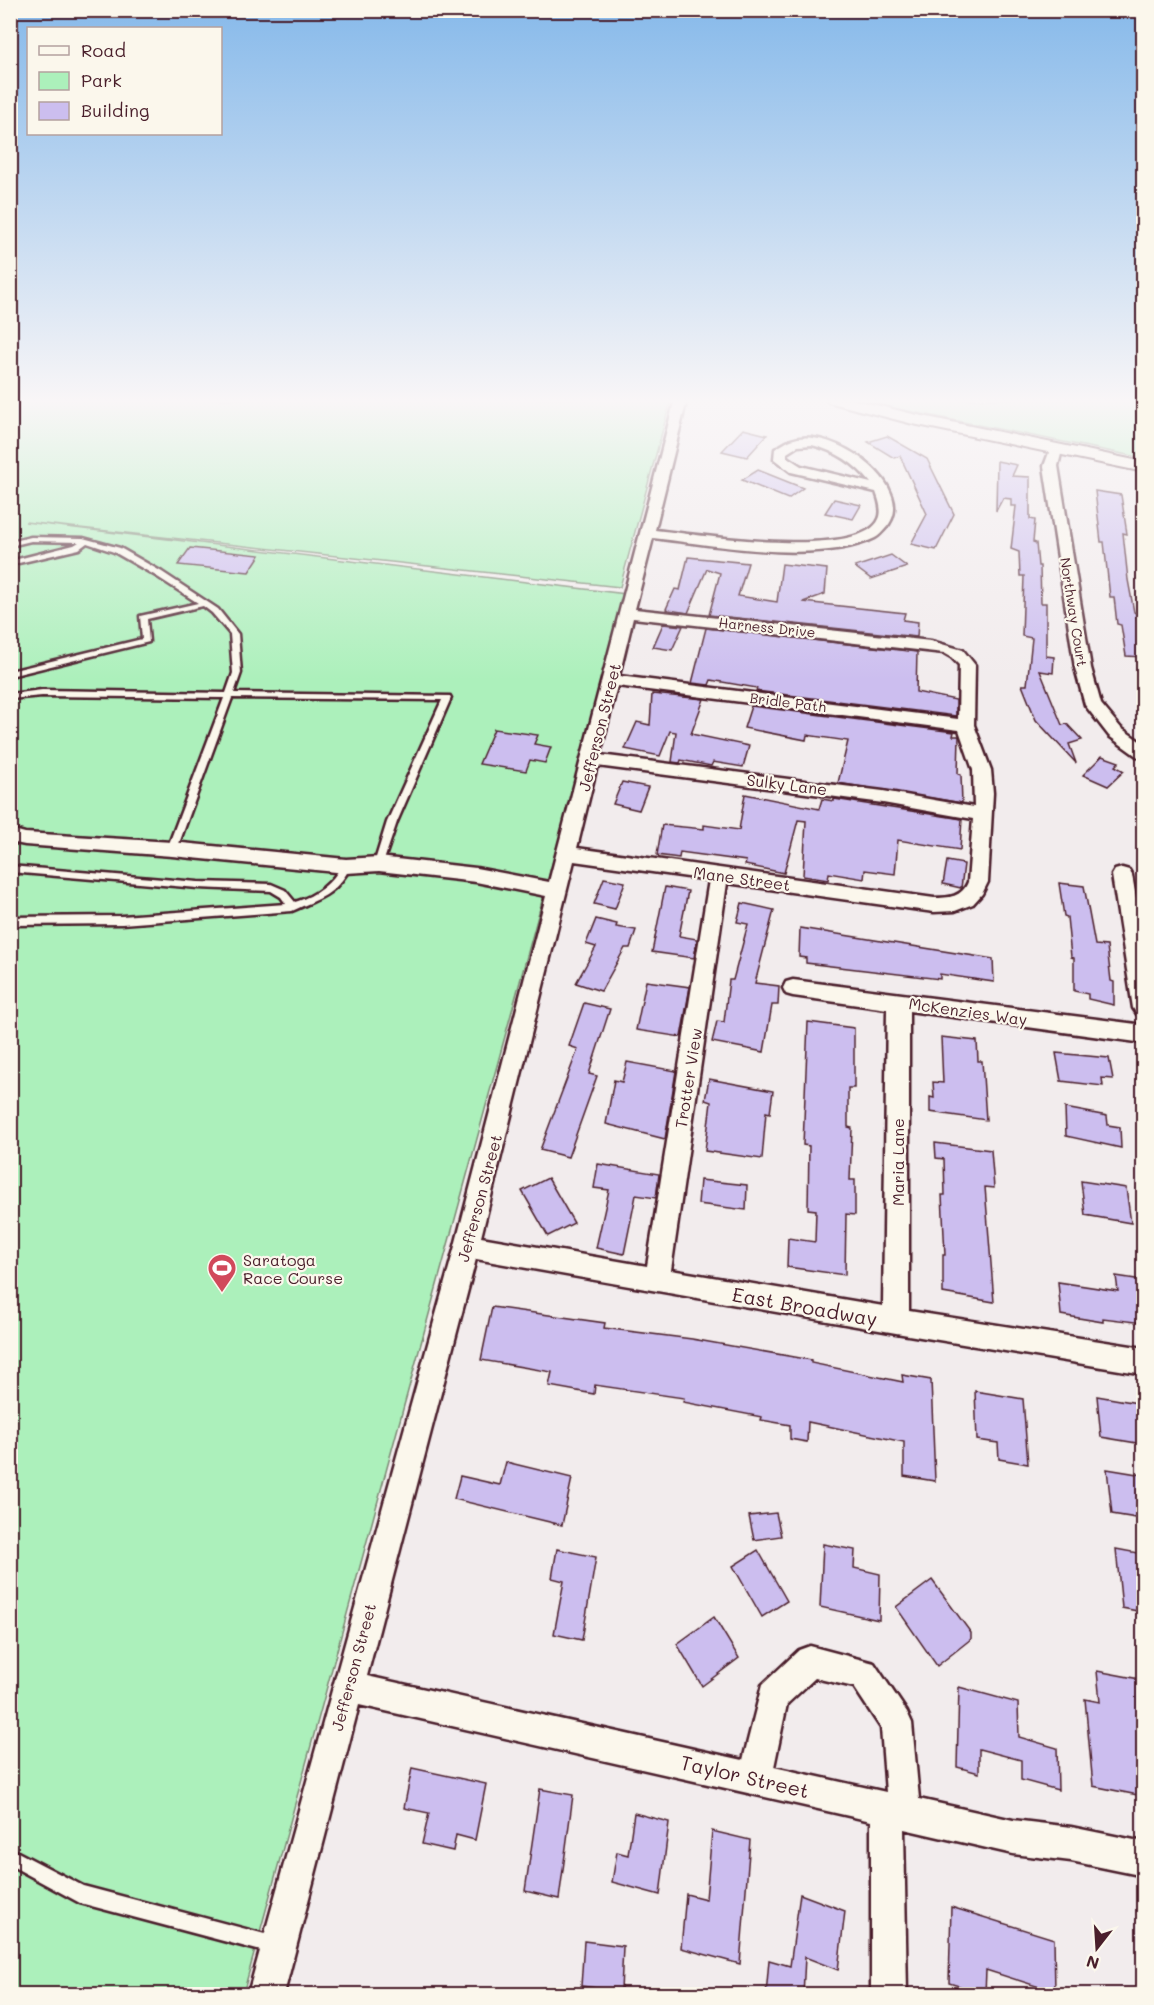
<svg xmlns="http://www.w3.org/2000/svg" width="1154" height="2005" font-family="Mali,sans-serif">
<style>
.green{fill:#acf0bb;stroke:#7b8873;stroke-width:1.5}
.building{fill:#ccbeef;stroke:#4a1f2b;stroke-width:1.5}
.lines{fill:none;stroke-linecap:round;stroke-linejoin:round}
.service-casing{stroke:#4a1f2b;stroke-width:5}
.minor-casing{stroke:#4a1f2b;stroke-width:5}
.tertiary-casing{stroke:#4a1f2b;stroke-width:4}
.service{fill:#fbf7ec;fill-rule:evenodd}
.minor{fill:#fbf7ec;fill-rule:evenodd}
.tertiary{fill:#fbf7ec;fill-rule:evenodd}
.labels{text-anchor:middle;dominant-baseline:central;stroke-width:4.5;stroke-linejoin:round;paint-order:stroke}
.far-street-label{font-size:14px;fill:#4a1f2b;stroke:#fbf7ec}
.street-label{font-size:16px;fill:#4a1f2b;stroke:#fbf7ec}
.poi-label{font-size:16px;fill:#4a1f2b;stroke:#fbf7ec;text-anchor:start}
.near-street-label{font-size:20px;fill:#4a1f2b;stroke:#fbf7ec}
</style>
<rect width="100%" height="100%" fill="#f2eced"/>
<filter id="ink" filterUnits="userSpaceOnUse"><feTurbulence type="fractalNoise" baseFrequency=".0167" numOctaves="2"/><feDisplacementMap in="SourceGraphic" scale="12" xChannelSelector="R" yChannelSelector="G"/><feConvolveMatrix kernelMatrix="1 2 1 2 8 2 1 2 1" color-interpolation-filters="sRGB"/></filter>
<g filter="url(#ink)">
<!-- green -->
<g class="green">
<polygon points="10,399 671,399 620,587 25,522 626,594 243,1994 11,1994"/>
<polygon points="861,399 1143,399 1143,458 899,409"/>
</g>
<!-- building -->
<g class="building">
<polygon points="743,429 767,435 747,457 722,451"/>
<polygon points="887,436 927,459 954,514 936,550 911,544 927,514 900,456 894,458 868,442"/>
<polygon points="997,461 1017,465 1012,476 1030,477 1030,519 1035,520 1033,542 1036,543 1038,566 1040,566 1041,603 1046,603 1046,656 1054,657 1053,673 1040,671 1062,725 1067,724 1082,740 1069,744 1076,763 1036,720 1022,685 1027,685 1032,638 1022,636 1024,576 1020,576 1019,552 1011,549 1016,506 1011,506 1011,499 1003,498 996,511"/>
<polygon points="758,470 803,488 788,499 742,480"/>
<polygon points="1095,491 1121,495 1127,534 1123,533 1128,580 1134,612 1136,613 1143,657 1126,656 1121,625 1117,624 1114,597 1110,597 1104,542 1101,542"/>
<polygon points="834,499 861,505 853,519 825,513"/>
<polygon points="190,548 260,555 249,572 178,565"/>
<polygon points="891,555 907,567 871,579 855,567"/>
<polygon points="688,557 748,563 738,596 771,601 777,602 782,564 827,569 825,594 803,602 905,613 903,620 918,622 917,637 709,615 720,573 707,569 688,613 669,610 666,609 675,589 680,590"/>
<polygon points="663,624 683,626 672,650 653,647"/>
<polygon points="706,628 917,652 916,692 956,700 956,716 756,691 757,688 711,680 709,685 692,683"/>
<polygon points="652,694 704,699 691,734 749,746 743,767 713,762 711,766 681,760 680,763 672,762 676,732 670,731 660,756 625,749 637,722 650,725"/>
<polygon points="751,706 954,732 953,736 959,736 958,774 961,775 962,803 838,783 848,741 807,735 806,740 744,728"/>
<polygon points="494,729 538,735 534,744 551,747 545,763 530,760 526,771 479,764"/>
<polygon points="1102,756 1119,762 1115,766 1124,771 1108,786 1083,775"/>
<polygon points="622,782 648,787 639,810 613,804"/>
<polygon points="745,794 819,809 822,799 834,801 834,799 962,819 960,850 898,840 895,874 865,870 864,879 829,873 828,880 803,876 806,821 798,820 784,873 745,865 746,861 680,852 679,858 657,855 662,825 704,829 704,825 739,830"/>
<polygon points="947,861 964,864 961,888 943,884"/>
<polygon points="604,878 625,882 615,909 594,904"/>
<polygon points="1059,883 1084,886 1095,945 1107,946 1111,981 1114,982 1114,1005 1088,999 1088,994 1074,991 1074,958 1071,957 1067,917 1064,916"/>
<polygon points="665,887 688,891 679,936 697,939 694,958 652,952"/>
<polygon points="742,903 774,910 755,983 779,986 778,1005 772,1005 764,1052 712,1042 717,1021 724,1022 729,980 733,980 748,924 737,922"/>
<polygon points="596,919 617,924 616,927 636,930 630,948 625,948 601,991 576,983 596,947 586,944"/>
<polygon points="800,928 993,959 994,982 940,974 940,979 806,963 806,958 799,957"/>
<polygon points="646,981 690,987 681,1037 636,1030"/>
<polygon points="584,1003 610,1009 589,1074 597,1076 568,1157 540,1150 578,1049 569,1046"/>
<polygon points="808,1022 854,1028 854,1088 848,1088 848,1127 852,1128 850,1180 855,1180 855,1215 846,1214 845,1275 787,1267 788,1238 815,1242 816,1210 808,1209 809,1146 803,1145"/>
<polygon points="941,1037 977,1041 978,1061 982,1061 986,1120 930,1112 930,1097 934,1098 933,1082 943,1083"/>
<polygon points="1056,1053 1109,1058 1113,1079 1102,1078 1103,1086 1061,1081"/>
<polygon points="627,1062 676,1071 665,1139 606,1124 614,1080 622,1082"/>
<polygon points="709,1079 773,1091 770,1113 766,1112 762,1159 705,1151 711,1102 705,1100"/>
<polygon points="1065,1108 1107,1116 1108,1125 1120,1127 1121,1148 1066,1136"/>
<polygon points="935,1143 991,1150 994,1188 985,1187 994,1302 943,1293 943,1255 945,1255 942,1195 945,1195 944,1159 936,1158"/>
<polygon points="598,1164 659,1174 656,1198 636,1195 624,1254 596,1248 609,1190 594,1188"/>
<polygon points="548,1178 574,1223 548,1236 522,1191"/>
<polygon points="700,1180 747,1185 746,1210 698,1204"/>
<polygon points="1081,1181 1126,1188 1131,1223 1085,1215"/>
<polygon points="1116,1276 1142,1280 1143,1323 1103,1318 1103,1322 1061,1315 1058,1282 1118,1291"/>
<polygon points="492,1307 605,1323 604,1328 692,1339 811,1360 811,1363 903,1382 902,1375 931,1380 935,1481 904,1476 904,1442 808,1422 807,1442 790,1439 790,1425 761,1420 762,1417 683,1402 684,1398 595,1385 594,1394 549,1386 552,1372 481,1360"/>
<polygon points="975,1391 1023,1399 1028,1464 999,1459 998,1443 977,1440"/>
<polygon points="1097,1396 1143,1404 1143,1444 1101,1437"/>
<polygon points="506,1462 572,1478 562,1525 454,1499 460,1476 500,1485"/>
<polygon points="1107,1469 1143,1475 1143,1519 1112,1514"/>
<polygon points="776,1513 781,1536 754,1540 749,1516"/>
<polygon points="823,1544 855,1550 854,1568 880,1574 879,1620 820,1607"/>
<polygon points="557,1549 596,1557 582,1640 554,1634 564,1581 552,1578"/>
<polygon points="1116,1549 1143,1554 1143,1612 1122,1608"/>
<polygon points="758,1550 787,1601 762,1617 733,1566"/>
<polygon points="932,1580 971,1633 971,1639 937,1666 896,1607"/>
<polygon points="714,1617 739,1658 702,1686 677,1644"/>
<polygon points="1097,1671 1139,1679 1143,1722 1143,1796 1093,1786 1085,1699 1100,1702"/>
<polygon points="959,1687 1018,1703 1019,1737 1057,1748 1058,1790 1021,1780 1021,1760 979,1749 979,1773 957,1767"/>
<polygon points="412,1768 486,1784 475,1840 456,1835 453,1851 422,1844 429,1813 404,1808"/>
<polygon points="540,1789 573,1795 559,1899 525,1891"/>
<polygon points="634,1813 669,1822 660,1895 612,1882 617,1852 628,1855"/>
<polygon points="712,1831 750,1840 740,1964 681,1948 686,1894 706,1899"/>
<polygon points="800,1894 845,1911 838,1970 805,1957 803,1995 766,1995 769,1960 790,1966"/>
<polygon points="951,1907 1054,1939 1055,1992 986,1970 985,1994 949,1983"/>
<polygon points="584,1941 623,1946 621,1991 581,1986"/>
</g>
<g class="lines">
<!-- service casing -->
<g class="service-casing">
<g id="service">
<polygon points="31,537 83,538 120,548 162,572 218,609 238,634 241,673 234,693 450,696 451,698 397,822 382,866 376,866 374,864 387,822 442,700 232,698 177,849 172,852 169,851 167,849 224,698 42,696 10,699 10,694 42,690 226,693 233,673 230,634 212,613 203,606 147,619 149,642 10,676 10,671 142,639 140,616 198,603 156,576 114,552 87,543 79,549 10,565 10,561 74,545 79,542 31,541 10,546 10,542"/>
<path d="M346,863L351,866C335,896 320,898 292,911L122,924L10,925V917L122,916L286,904L281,897L271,891L198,888L10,872V866L198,882L271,884L285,890L295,902C317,895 331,884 343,864Z"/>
<polygon points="10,1848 83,1886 276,1937 282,1940 285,1946 282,1952 276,1955 80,1903 10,1865"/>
</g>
</g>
<!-- minor casing -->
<g class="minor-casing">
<g id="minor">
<path d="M675,399H687L655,530C693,534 861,561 879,519C883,511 879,500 876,492L791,472L774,459L775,449C780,446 786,442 791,440C832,424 923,489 885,529C882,532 879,536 875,538C821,565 713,545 653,538L635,609L931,641L963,650L975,665L974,725L991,770L993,793L988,882L982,894L973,904L955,911L934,912L727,883L671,1270L883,1306L887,1009L793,996L786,994L783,988L786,982L793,980L1144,1025V1043L909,1011V1311L1144,1348V1374L896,1333L476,1259L367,1676L743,1760L762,1685L799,1650L810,1646L874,1663L907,1712L912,1723L919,1799L1013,1820L1071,1827L1144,1842V1876L1071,1861L1013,1854L904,1829L907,1994H871V1821L359,1705L284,1994H248L455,1246L546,896L476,882L379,871L346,873L172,856L25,845L10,842V829L25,833L172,842L346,859L379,857L476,868L549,882ZM812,445C836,451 855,463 871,483L801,466L787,457V453L798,446ZM633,618L944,653L951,657L959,665L958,719L619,676ZM617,686L959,730L973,770L974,807L883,791L600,755ZM597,766L883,803L973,819L968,882C962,897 949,898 934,898L577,848ZM574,861L709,880L647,1266L481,1237ZM815,1678L854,1687L881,1728L886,1792L774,1767L787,1704Z"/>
<polygon points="1056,446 1062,450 1058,466 1091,668 1101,704 1121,728 1144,744 1144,758 1138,757 1109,736 1085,705 1075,668 1044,466 1050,450"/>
<polygon points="1122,868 1129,870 1132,875 1144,944 1144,1016 1137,1014 1133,1008 1112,875 1115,870"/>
</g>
</g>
<!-- tertiary casing -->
<g class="tertiary-casing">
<polygon id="tertiary" points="826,399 851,399 913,414 1144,462 1144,472 913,424 828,402"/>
</g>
<!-- service -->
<use href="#service" class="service"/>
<!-- minor -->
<use href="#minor" class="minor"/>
<!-- tertiary -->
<use href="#tertiary" class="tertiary"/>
</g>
</g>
<!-- sky -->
<linearGradient id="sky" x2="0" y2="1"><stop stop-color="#86b9ea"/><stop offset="0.59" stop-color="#f9f6f7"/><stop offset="1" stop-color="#f9f6f7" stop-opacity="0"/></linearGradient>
<rect width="1154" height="680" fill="url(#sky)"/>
<!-- icons -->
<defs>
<g id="stadium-pin" transform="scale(1.5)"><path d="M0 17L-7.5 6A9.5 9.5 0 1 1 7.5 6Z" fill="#d1495b" stroke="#fbf7ec"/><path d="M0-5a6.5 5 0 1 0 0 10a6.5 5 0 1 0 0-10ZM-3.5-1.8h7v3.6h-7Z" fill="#fff"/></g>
</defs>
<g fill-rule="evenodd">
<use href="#stadium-pin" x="222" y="1268"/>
</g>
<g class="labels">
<!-- far-street labels -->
<g class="far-street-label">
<text transform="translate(1074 612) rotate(81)">Northway Court</text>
<text transform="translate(767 627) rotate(6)">Harness Drive</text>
<text transform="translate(788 702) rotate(7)">Bridle Path</text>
</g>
<!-- street labels -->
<g class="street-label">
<text transform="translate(599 727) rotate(-76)">Jefferson Street</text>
<text transform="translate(787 784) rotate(7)">Sulky Lane</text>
<text transform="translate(742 878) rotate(8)">Mane Street</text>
<text transform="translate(968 1011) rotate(8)">McKenzies Way</text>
<text transform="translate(688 1078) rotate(-81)">Trotter View</text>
<text transform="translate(897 1162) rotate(-90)">Maria Lane</text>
<text transform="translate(479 1198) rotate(-75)">Jefferson Street</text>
<text transform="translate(353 1667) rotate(-75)">Jefferson Street</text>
</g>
<!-- poi labels -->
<g class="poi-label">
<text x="243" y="1259">Saratoga<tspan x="243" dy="18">Race Course</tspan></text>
</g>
<!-- near-street labels -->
<g class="near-street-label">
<text transform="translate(805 1306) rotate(10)">East Broadway</text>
<text transform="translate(745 1776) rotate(13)">Taylor Street</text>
</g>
</g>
<!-- margin -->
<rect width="1154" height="2005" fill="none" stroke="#fbf7ec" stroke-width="36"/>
<rect x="18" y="18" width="1118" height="1969" fill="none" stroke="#4a1f2b" stroke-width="2" filter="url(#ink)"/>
<!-- legend -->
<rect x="27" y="27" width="195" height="108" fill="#fbf7ec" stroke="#b4a19f" stroke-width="1.5"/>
<rect x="39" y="46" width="30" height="9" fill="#fbf7ec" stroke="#b4a19f" stroke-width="1.5"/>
<text x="81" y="57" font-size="18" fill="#4a1f2b">Road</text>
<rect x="39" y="72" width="30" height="18" fill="#acf0bb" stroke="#b4a19f" stroke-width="1.5"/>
<text x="81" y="87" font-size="18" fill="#4a1f2b">Park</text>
<rect x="39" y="102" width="30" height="18" fill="#ccbeef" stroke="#b4a19f" stroke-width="1.5"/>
<text x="81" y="117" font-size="18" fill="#4a1f2b">Building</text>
<!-- north arrow -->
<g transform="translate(1097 1948) rotate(197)" stroke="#fbf7ec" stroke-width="4.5" paint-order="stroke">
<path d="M0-4.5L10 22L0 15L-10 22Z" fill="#4a1f2b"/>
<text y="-9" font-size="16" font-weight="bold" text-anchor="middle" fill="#4a1f2b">N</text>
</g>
</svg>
